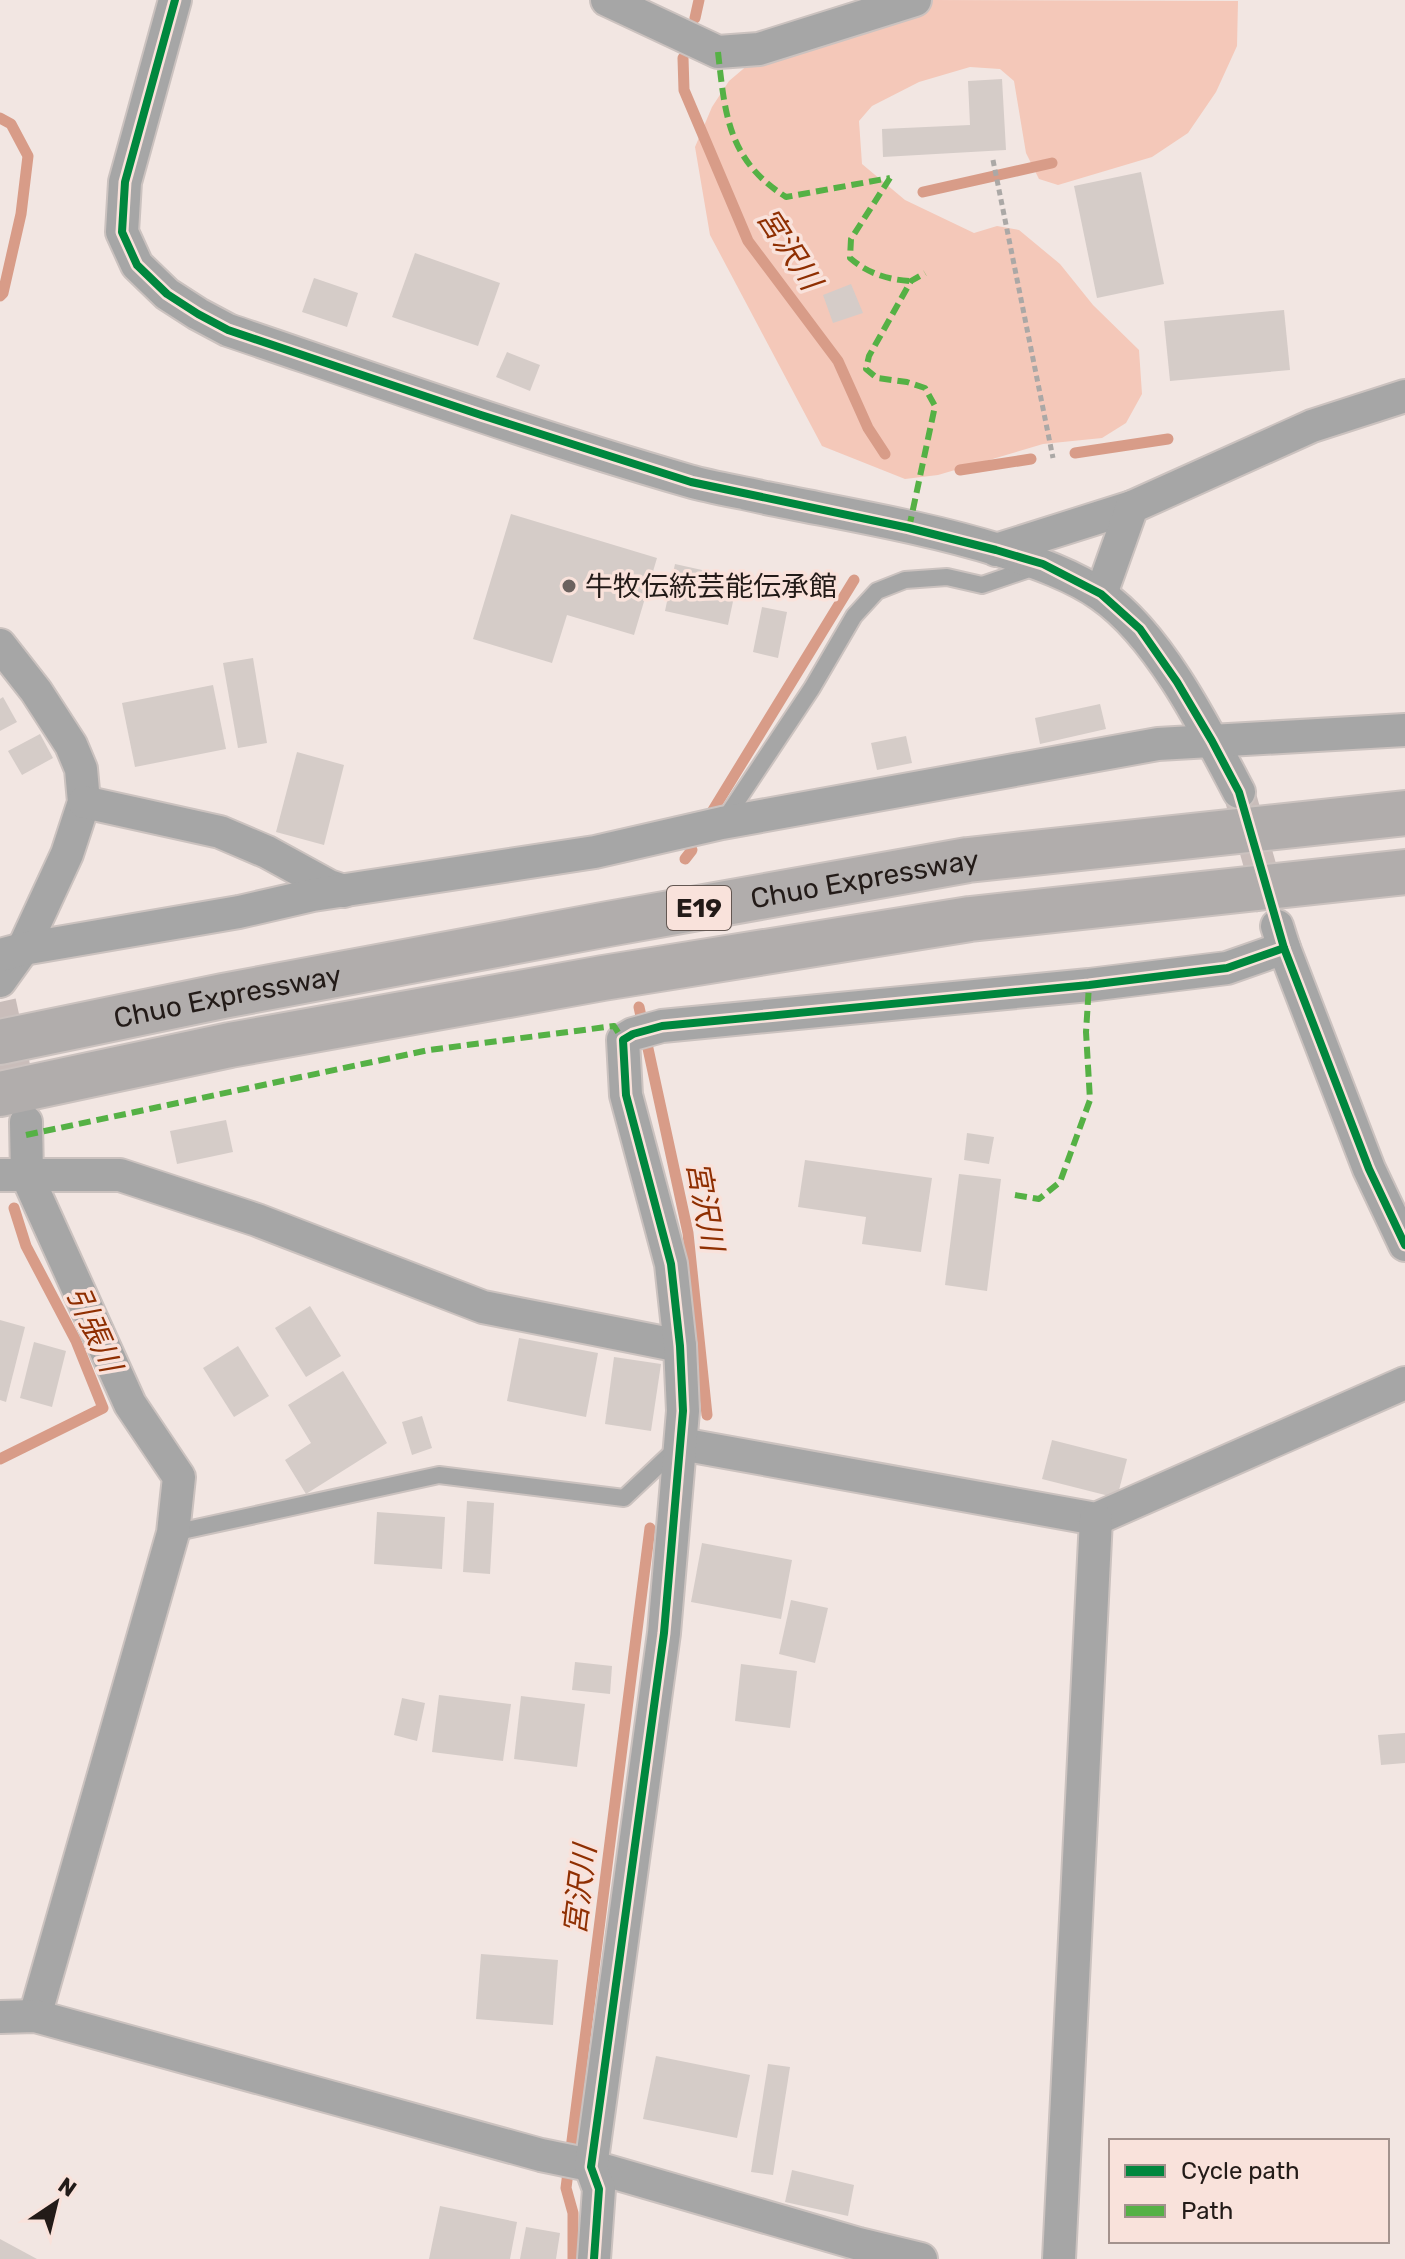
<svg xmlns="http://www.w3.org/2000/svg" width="1405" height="2259" font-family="Rubik,'Noto Sans JP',sans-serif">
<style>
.green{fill:#f4c8b9}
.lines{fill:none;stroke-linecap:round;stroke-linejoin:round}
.stream{stroke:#d89c88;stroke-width:11}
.building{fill:#d5ccc8}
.street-tunnel{stroke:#c9bdba;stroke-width:32;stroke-dasharray:32 16;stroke-linecap:butt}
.lane-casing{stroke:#cbc2bf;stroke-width:20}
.street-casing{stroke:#cbc2bf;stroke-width:36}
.highway-casing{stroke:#cbc2bf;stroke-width:48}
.path{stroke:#aba8a6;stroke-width:5;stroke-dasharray:6 4;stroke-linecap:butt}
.lane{stroke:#a6a6a6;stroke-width:16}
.street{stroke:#a6a6a6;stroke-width:32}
.highway{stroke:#b1adac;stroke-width:44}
.quiet{stroke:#55b145;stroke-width:6;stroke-dasharray:12 6;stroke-linecap:butt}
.cycleway-casing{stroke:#f9e2db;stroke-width:13}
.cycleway{stroke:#00873e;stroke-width:8}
.poi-dot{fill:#6b625f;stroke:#f9e2db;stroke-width:3}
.labels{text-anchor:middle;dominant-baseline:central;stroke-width:7;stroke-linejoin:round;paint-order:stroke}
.shield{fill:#f9e2db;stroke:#635752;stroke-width:2}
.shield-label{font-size:26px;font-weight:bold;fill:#231b18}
.poi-label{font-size:28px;fill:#231b18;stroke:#f9e2db;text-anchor:start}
.street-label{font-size:28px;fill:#231b18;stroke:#f9e2db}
.water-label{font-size:30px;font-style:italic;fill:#8f2f02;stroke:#f9e2db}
</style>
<rect width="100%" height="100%" fill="#f2e6e2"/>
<!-- green -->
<polygon class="green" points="926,0 1238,1 1237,46 1216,92 1188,133 1152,157 1058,185 1039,179 1026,153 1014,81 1000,69 970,67 919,82 872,106 859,121 862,164 905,200 974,233 997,226 1019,230 1060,264 1093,305 1139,350 1142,394 1126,423 1102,438 1043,444 938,475 905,479 822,446 710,235 695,147 712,107 729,81 749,64"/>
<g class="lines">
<!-- stream -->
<g class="stream">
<polyline points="695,18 699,0"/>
<polyline points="683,58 684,90 748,241 838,361 868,428 885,454"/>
<polyline points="0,118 11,124 28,156 21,214 3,293 0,296"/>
<polyline points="923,192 1052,163"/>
<polyline points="1075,453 1168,439"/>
<polyline points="960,470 1031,459"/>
<polyline points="710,815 854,580"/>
<polyline points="685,859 692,850"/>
<polyline points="639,1007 688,1233 707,1415"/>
<polyline points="0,1459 103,1408 76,1341 26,1246 14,1208"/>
<polyline points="573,2259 573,2213 566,2188 650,1528"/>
</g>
</g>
<!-- building -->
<g class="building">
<polygon points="1002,79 1006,150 883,157 882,129 970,125 968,81"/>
<polygon points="1141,172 1164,284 1097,298 1074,186"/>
<polygon points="415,253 500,283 478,346 392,317"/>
<polygon points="314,278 358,293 347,327 302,312"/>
<polygon points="851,284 863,313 833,323 823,295"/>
<polygon points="1284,310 1290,370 1170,381 1164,321"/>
<polygon points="507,352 540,365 530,391 496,377"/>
<polygon points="511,514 657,558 634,635 567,615 552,663 473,639"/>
<polygon points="675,564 738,578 728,625 665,611"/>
<polygon points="762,607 787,612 778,658 753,652"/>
<polygon points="253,658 267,743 238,748 223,663"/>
<polygon points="213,685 226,749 135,767 122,703"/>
<polygon points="3,697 17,722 0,731 0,699"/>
<polygon points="1100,704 1106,729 1040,744 1035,718"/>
<polygon points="40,734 53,758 22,775 8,751"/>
<polygon points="906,736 912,763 877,770 871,743"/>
<polygon points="297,752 344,765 324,845 276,832"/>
<polygon points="226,1120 233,1152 177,1164 170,1131"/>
<polygon points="967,1133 994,1137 989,1164 964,1160"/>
<polygon points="805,1160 932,1178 921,1252 862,1244 866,1217 798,1207"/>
<polygon points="959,1174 1001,1179 987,1291 945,1285"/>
<polygon points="310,1306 341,1356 306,1377 275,1328"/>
<polygon points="0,1320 25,1327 6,1402 0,1400"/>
<polygon points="519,1338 598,1353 586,1417 507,1401"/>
<polygon points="34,1342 66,1351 52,1407 20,1398"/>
<polygon points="238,1346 269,1396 234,1417 203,1368"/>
<polygon points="614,1357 661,1364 651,1431 605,1424"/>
<polygon points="343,1371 387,1443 306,1494 285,1460 311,1443 288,1405"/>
<polygon points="422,1416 432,1448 412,1455 402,1422"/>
<polygon points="1052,1440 1127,1459 1117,1498 1042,1479"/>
<polygon points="467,1501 494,1503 490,1574 463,1572"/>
<polygon points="377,1512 445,1517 442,1569 374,1564"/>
<polygon points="702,1543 792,1560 781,1619 691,1602"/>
<polygon points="791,1600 828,1608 815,1663 779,1654"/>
<polygon points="575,1662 612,1666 610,1694 572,1690"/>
<polygon points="741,1664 797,1671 790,1728 735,1721"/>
<polygon points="439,1695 511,1704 503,1761 432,1752"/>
<polygon points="521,1696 585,1704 577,1767 514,1759"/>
<polygon points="402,1698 425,1703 417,1741 394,1735"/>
<polygon points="1405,1733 1405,1763 1381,1765 1378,1735"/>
<polygon points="481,1954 558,1960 553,2025 476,2019"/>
<polygon points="656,2056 750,2075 737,2138 643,2119"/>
<polygon points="768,2064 790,2067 773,2175 751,2172"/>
<polygon points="792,2170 854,2185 848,2216 785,2202"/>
<polygon points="440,2206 517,2222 510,2259 429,2259"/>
<polygon points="526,2227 560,2233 556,2259 520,2259"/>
<polygon points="0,2239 37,2259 0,2259"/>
</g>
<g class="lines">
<!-- street-tunnel -->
<g class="street-tunnel">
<polyline points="1239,792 1272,908"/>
<polyline points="0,1002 24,1112"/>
</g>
<!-- lane casing -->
<g class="lane-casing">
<g id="lane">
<polyline points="723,822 812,688 854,616 877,591 905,580 947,577 982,585 1038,566"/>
<polyline points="173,1533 439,1475 624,1498 679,1446"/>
</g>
</g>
<!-- street casing -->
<g class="street-casing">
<g id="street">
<path d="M175,0L125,182L122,232L137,265L167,294L198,314L228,330C381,382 534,436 689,481C714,488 740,492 766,498C844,514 925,527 1002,551C1034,562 1073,575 1101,595C1159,635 1206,729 1239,792"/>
<polyline points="607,0 718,52 759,49 915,0"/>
<polyline points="996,550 1132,507"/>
<polyline points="1101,594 1132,507 1312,426 1405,396"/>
<polyline points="0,645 36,691 71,745 81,769 84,802 67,854 23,949 0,981"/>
<polyline points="84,802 220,832 267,852 329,886 344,891"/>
<polyline points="1277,926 1284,948 1369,1169 1405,1245"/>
<polyline points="0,955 23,949 239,912 313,895 595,852 722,823 1158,744 1405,730"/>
<polyline points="26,1122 27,1176 130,1404 179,1477 173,1533 35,2016"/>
<polyline points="0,1175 120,1175 257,1220 483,1307 680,1346"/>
<polyline points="681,1444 1096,1519 1405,1383"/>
<polyline points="0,2017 35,2016 541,2155 580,2163 859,2244 921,2259"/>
<polyline points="594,2259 599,2189 591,2167 664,1633 683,1411 680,1346 671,1264 626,1095 623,1040 633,1034 662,1026 1089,985 1227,968 1284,948"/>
<polyline points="1059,2259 1096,1519"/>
</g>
</g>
<!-- highway casing -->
<g class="highway-casing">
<g id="highway">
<path id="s1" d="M0,1042L223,996L608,924L968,860L1405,813"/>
<polyline points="0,1094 230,1045 603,978 970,919 1405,872"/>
</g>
</g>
<!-- path -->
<polyline class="path" points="993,160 1053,458"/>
<!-- lane -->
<use href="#lane" class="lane"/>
<!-- street -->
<use href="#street" class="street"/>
<!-- highway -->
<use href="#highway" class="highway"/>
<!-- quiet -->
<g class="quiet">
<path d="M718,52C725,115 728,160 786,197L890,178"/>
<path d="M890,178L851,239L850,258C867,273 888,280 911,281"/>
<polyline points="909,528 935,406 925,388 907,382 877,378 866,369 869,356 911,281 925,273"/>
<polyline points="26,1135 429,1050 614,1026 623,1040"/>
<polyline points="1015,1195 1039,1199 1060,1182 1090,1100 1086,1032 1089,985"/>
</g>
<!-- cycleway casing -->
<g class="cycleway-casing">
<g id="cycleway">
<polyline points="175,0 125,182 122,232 137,265 167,294 198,314 228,330 481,415 691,482 909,528 996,550 1043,564 1101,594 1140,629 1177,682 1212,741 1239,792 1284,948 1369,1169 1405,1245"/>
<polyline points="594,2259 599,2189 591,2167 664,1633 683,1411 680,1346 671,1264 626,1095 623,1040 633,1034 662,1026 1089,985 1227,968 1284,948"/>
</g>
</g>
<!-- cycleway -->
<use href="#cycleway" class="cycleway"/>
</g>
<!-- markers -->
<circle class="poi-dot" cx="569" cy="586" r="8"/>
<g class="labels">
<!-- shield labels -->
<rect class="shield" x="667" y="886" width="64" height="44" rx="6"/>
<g class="shield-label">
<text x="699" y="908">E19</text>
</g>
<!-- poi labels -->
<g class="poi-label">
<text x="585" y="586">牛牧伝統芸能伝承館</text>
</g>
<!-- street labels -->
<g class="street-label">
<text stroke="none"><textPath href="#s1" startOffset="880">Chuo Expressway</textPath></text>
<text stroke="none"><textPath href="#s1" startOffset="232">Chuo Expressway</textPath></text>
</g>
<!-- water labels -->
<g class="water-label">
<text transform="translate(789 249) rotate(57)">宮沢川</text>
<text transform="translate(705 1206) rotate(80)">宮沢川</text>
<text transform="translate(94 1329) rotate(66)">引張川</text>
<text transform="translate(580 1890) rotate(-83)">宮沢川</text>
</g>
</g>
<!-- legend -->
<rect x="1109" y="2139" width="280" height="104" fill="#f9e2db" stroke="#a3928d" stroke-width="2"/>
<rect x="1125" y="2165" width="40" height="12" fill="#00873e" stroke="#a3928d" stroke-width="2"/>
<text x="1181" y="2179" font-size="24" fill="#231b18">Cycle path</text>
<rect x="1125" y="2205" width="40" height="12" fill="#55b145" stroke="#a3928d" stroke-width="2"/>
<text x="1181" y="2219" font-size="24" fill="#231b18">Path</text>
<!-- north arrow -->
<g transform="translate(56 2203) rotate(35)" stroke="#f9e2db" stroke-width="6" paint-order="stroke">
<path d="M0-6L14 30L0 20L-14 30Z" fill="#231b18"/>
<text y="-12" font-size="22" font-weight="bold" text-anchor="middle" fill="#231b18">N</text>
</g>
</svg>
